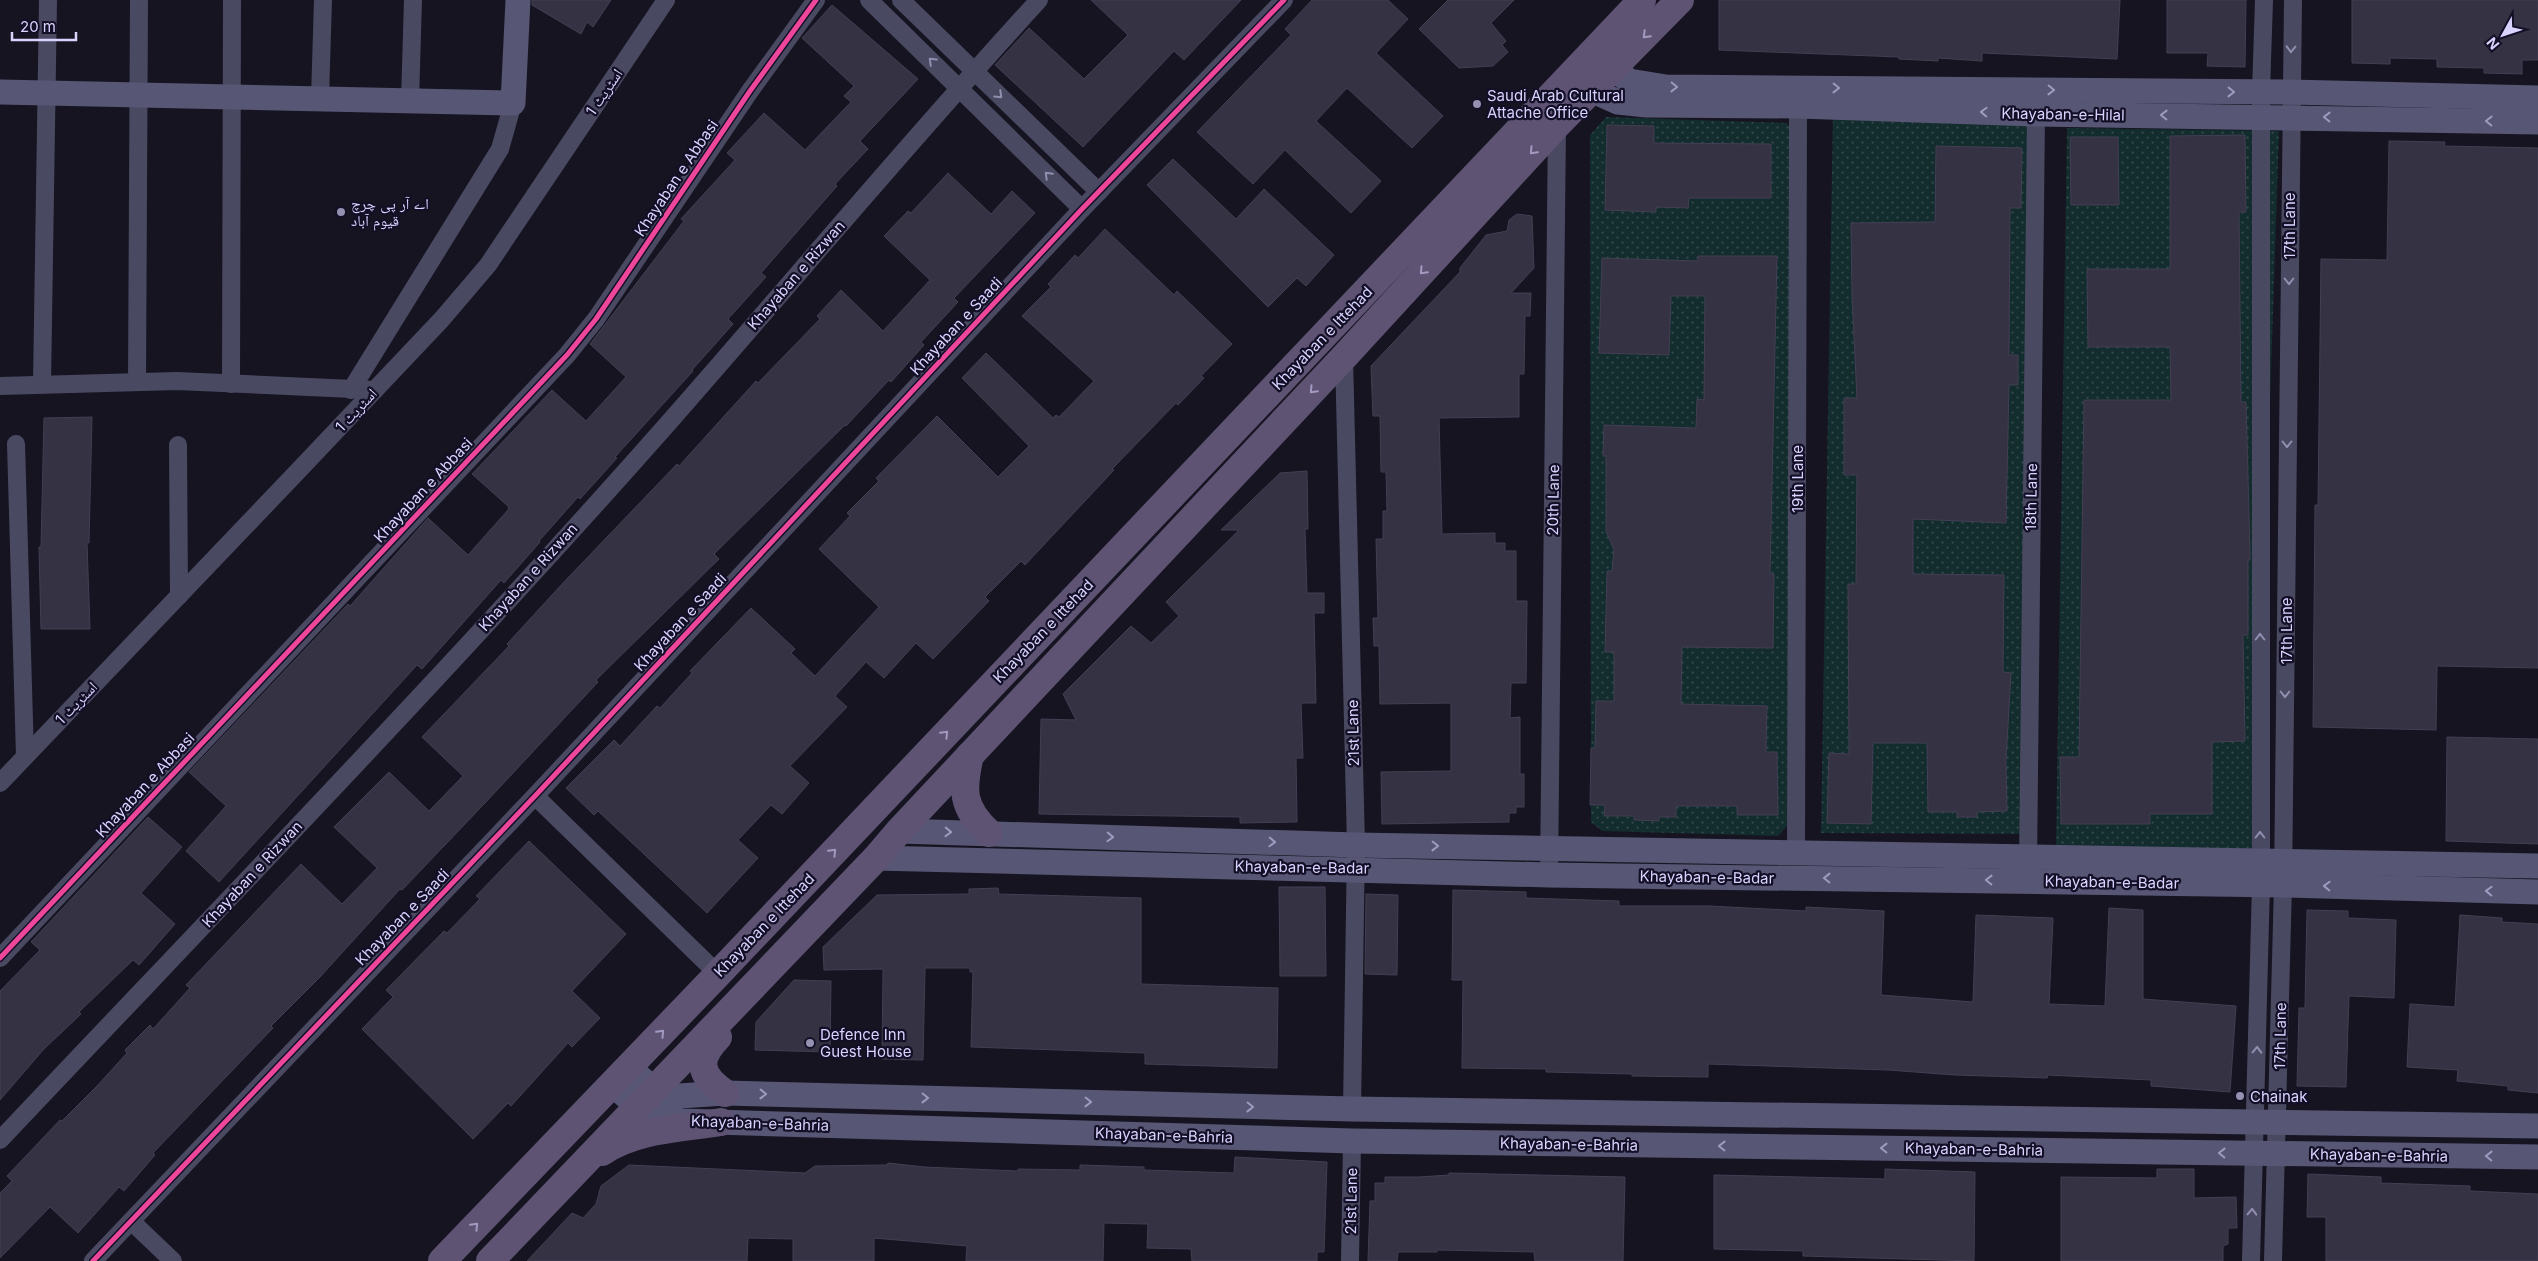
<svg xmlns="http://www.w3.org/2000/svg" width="2538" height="1261" font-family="Inter,'Noto Naskh Arabic',sans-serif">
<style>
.grass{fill:url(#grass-dots)}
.building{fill:#343243;stroke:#433f54}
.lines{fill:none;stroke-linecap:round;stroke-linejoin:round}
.street{stroke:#4a4962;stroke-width:18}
.secondary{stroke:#575674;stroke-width:25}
.primary{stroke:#5e5373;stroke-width:28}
.cycleway-casing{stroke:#130f26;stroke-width:8}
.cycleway{stroke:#ed469a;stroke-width:5}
.oneway{stroke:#a29ac0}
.oneway2{stroke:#928eb0}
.oneway3{stroke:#9e9bc0}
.poi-dot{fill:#9591b1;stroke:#130f26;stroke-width:2}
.labels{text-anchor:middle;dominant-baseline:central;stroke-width:4.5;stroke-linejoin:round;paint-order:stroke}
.street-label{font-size:15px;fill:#d9d4ff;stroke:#130f26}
.poi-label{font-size:15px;fill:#d9d4ff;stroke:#130f26;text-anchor:start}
</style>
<defs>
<pattern id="grass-dots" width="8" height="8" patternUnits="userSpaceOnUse" patternTransform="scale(1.25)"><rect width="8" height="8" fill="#132c2d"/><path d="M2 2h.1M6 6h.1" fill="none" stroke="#354a4c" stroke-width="1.8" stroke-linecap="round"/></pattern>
</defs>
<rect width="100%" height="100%" fill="#161421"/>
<!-- grass -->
<g class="grass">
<polygon points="1833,112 2044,115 2020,834 1821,833"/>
<polygon points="1606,117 1787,123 1798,140 1787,826 1778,836 1602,831 1591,822 1590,135"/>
<polygon points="2067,128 2279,131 2255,850 2056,848"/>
</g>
<!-- building -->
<g class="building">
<polygon points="532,0 611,0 593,27 587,22 581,34 532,5"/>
<polygon points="1091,0 1241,0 1184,60 1174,51 1083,147 995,65 1029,28 1084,79 1128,35"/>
<polygon points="1312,0 1388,0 1408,19 1376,53 1443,116 1412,148 1347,88 1316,121 1381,181 1351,213 1285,150 1253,184 1197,132 1291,35 1285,29"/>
<polygon points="1448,0 1514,0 1491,23 1506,41 1502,45 1508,52 1493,66 1459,68 1419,29"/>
<polygon points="1719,0 2120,0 2117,59 1982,53 1982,61 1938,58 1938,61 1899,59 1899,57 1719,50"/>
<polygon points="2167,0 2246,0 2245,67 2207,66 2208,53 2167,53"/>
<polygon points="2352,0 2538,0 2538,60 2522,60 2522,74 2484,73 2484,68 2437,67 2437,59 2390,58 2390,64 2352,63"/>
<polygon points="832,5 918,79 860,141 868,149 835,184 837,186 761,273 766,277 728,319 733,324 692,370 693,371 615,457 617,458 580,499 578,497 539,541 540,542 504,583 501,580 422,669 417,665 219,882 186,851 226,806 189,772 348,604 350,606 428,518 468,555 508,510 509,507 472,474 552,390 586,421 626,377 590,344 684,221 681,219 735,160 727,153 764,113 805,150 851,102 844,96 854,86 802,38"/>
<polygon points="1607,125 1654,126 1654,143 1771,144 1771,198 1689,198 1688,208 1656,207 1656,212 1605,210"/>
<polygon points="2245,135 2246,212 2239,212 2241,402 2246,402 2250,553 2250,560 2248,560 2248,635 2243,635 2245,741 2212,742 2212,814 2150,814 2150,824 2061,824 2060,757 2079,757 2084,400 2171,400 2170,347 2088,347 2087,269 2170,269 2170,136"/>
<polygon points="2070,137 2118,137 2119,205 2071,205"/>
<polygon points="2389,141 2445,142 2444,146 2538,148 2538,668 2437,666 2436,730 2313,727 2315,505 2318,505 2321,259 2387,260"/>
<polygon points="1936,146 2022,148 2021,208 2010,208 2009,355 2018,355 2018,385 2009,385 2006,523 1913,519 1913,574 2004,575 2003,672 2011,673 2006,760 2007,811 1977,812 1977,817 1957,817 1957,812 1928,812 1927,743 1873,743 1871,824 1827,823 1829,753 1849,754 1848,584 1856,584 1857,475 1844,475 1844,398 1857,398 1852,296 1851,223 1935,222"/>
<polygon points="1173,159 1236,219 1264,189 1334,255 1306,286 1297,278 1268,307 1147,185"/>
<polygon points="948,173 991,214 1012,191 1035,213 954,298 958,302 921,342 924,345 891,382 889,380 846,426 845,425 714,554 719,559 596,680 598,682 485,803 402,890 400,889 320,977 271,1026 273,1028 153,1153 155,1155 124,1191 119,1187 78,1233 50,1207 0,1258 0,1193 12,1181 7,1176 60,1120 62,1121 97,1086 127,1053 125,1050 150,1025 153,1029 190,988 186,985 301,864 342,904 377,868 334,827 389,772 429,811 463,776 422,737 509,646 507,644 563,583 677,464 679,466 756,381 758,383 820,319 817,316 841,290 883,331 930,280 884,236 908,211 911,213"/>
<polygon points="1517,214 1532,216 1534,268 1511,293 1531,293 1530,316 1525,316 1524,374 1519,374 1519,417 1439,418 1442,534 1495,533 1495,543 1505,543 1505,551 1516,551 1516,601 1527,601 1526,683 1511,683 1510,718 1520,717 1520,774 1524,774 1524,807 1516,807 1516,813 1509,813 1509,822 1382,824 1381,772 1451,771 1451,703 1380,704 1379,646 1374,646 1373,618 1378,618 1376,539 1383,539 1383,511 1387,511 1386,472 1381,472 1380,416 1373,416 1371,366 1460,272 1460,268 1486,235 1507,231 1509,220"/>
<polygon points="1105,229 1174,295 1177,291 1232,344 1201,376 1204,378 1178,405 1176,403 1112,469 1114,470 1025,565 1021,561 985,597 989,601 933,659 916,643 884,678 866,662 835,696 847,707 790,766 809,783 782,814 771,805 738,840 758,858 707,913 598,811 594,815 566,788 614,740 620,746 657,706 660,708 692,673 690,671 751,608 795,649 791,653 815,676 879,607 819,549 850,516 847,513 879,481 876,478 937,416 998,477 1029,446 962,378 986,353 1053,418 1056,415 1059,417 1094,381 1022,316 1051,287 1048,284 1075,255 1078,258"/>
<polygon points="1698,256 1777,256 1770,574 1774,574 1773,648 1682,647 1681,704 1767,706 1766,752 1777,752 1778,815 1737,815 1737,806 1676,806 1676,817 1659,817 1659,821 1634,820 1634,816 1604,816 1605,805 1590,805 1591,748 1595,748 1596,701 1614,701 1614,652 1605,652 1607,571 1612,571 1614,550 1606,531 1606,456 1603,456 1604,425 1696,428 1697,399 1704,400 1705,296 1671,296 1669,355 1599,353 1602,258 1698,261"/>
<polygon points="92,417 89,543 87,543 90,629 41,629 39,547 41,547 44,418"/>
<polygon points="1307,471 1308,529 1305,529 1307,593 1324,593 1324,613 1314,613 1316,703 1301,703 1303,758 1296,758 1297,822 1240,823 1240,817 1039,814 1041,719 1076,720 1063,694 1131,626 1151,643 1179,616 1166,602 1239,530 1221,530 1280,473"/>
<polygon points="2447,737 2538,739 2538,844 2446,841"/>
<polygon points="148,817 182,847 141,893 175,924 139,965 133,960 79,1012 81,1014 44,1049 0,1100 0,991 40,950 31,942"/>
<polygon points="529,841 626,934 572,991 600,1018 572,1047 568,1043 511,1106 508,1103 473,1139 362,1029 393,997 386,990 444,931 447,933 480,899 476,896"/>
<polygon points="1279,887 1325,887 1326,976 1280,976"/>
<polygon points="998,888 999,894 1141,898 1141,984 1278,988 1277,1068 1145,1064 1145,1053 971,1047 973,972 970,972 970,968 925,968 923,1060 882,1059 883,969 824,970 823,947 877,895 969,894 969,889"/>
<polygon points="1453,890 1526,892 1526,898 1619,901 1619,906 1709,906 1806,911 1806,907 1884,911 1881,995 1973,1002 1976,915 2053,918 2049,1004 2105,1006 2109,908 2143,910 2143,999 2236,1006 2230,1092 2151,1086 2151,1080 2048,1075 2047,1078 1955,1075 1888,1070 1708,1064 1708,1077 1632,1076 1632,1074 1546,1072 1546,1069 1462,1068 1463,980 1452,980"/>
<polygon points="1366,894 1398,895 1397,975 1365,974"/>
<polygon points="2307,910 2348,911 2348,918 2396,920 2394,998 2349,996 2346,1087 2297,1086 2299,1008 2305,1008"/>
<polygon points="2460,915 2502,918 2502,922 2538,924 2538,1093 2508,1090 2508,1086 2457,1081 2458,1070 2407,1067 2410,1004 2455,1007"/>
<polygon points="794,980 831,981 830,1052 755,1050 756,1022"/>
<polygon points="1235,1157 1327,1162 1324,1252 1317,1252 1317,1261 1192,1261 1191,1249 1147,1248 1148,1224 1104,1223 1103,1261 966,1261 967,1246 874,1238 874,1261 793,1261 793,1239 748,1238 747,1261 527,1261 572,1213 583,1218 596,1204 601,1186 629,1165 805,1173 815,1166 887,1165 888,1163 924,1167 1018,1171 1018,1169 1080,1170 1080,1165 1144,1167 1144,1170 1234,1173"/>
<polygon points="1885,1169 1975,1172 1974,1261 1803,1256 1803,1251 1714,1249 1714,1175 1885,1179"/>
<polygon points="2157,1169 2194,1169 2194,1198 2236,1197 2237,1228 2228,1228 2228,1244 2223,1246 2223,1261 2061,1261 2061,1177 2157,1178"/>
<polygon points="1449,1173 1625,1177 1623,1261 1535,1261 1534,1252 1437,1250 1437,1252 1398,1252 1397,1261 1368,1261 1370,1201 1375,1201 1375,1183 1385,1183 1385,1177 1419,1177 1449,1175"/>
<polygon points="2308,1174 2381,1177 2381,1183 2470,1186 2470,1191 2538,1194 2538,1261 2326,1261 2326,1217 2307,1217"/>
</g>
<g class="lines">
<!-- street -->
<g class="street">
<polyline points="869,0 1082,209"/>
<polyline points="901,0 1099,192"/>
<polyline points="320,98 323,0"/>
<polyline points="410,101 413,0"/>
<polyline points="1344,357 1356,845 1352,1109"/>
<polyline points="137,382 139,0"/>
<polyline points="42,384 48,0"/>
<polyline points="231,384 232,0"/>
<polyline points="0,386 177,381 375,390"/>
<polyline points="351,390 500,149 513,103"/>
<polyline points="16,444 25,756"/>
<polyline points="178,445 179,596"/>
<polyline points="0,783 299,470 442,319 488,265 666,0"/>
<polyline points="535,796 718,974"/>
<polyline points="1796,853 1798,106"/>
<polyline points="2028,867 2036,114"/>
<polyline points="1549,875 1557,125"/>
<polyline points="0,958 567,355 596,319 750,91 816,0"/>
<path d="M0,1140C225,902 454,666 671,420C794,280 913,137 1039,0"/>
<polyline points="131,1221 173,1261"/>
<polyline points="93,1261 535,796 1082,209 1284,0"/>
<polyline points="1350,1261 1352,1141"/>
<polyline points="2251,1261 2261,885 2261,92 2264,0"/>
<polyline points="2273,1261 2283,885 2293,0"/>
</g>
<!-- secondary -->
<g class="secondary">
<polyline points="1613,68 1629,81 1666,87 2290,92 2538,98"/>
<polyline points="1591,90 1618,102 1646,105 1798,106 2036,114 2538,122"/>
<polyline points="0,92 513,103 518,0"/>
<polyline points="899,831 1356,845 2538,866"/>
<polyline points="876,858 1549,875 2283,885 2538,892"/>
<polyline points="628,1067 658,1093 679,1096 725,1093 1352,1109 2538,1126"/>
<polyline points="612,1084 638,1107 681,1121 1352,1141 2538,1157"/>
</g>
<!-- primary -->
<g class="primary">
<path d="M970,755C962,790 961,807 989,833"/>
<path d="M718,1037C696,1060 699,1075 725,1093"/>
<path d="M602,1152C635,1129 683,1128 721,1122"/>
<polyline points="442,1261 718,974 1642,0"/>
<polyline points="490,1261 876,858 899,831 1344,357 1557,125 1680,0"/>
</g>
<!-- cycleway casing -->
<g class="cycleway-casing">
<g id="cycleway">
<polyline points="0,958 567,355 596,319 750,91 816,0"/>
<polyline points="93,1261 535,796 1082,209 1284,0"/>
</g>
</g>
<!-- cycleway -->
<use href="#cycleway" class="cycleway"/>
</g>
<!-- one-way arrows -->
<defs><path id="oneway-chevron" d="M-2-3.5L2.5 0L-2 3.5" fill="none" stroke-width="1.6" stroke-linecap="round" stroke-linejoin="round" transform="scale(1.25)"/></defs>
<g class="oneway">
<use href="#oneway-chevron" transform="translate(1646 35) rotate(135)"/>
<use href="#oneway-chevron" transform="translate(1533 151) rotate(133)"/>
<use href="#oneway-chevron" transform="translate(1423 271) rotate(133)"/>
<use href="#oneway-chevron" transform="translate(1313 390) rotate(133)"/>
<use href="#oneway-chevron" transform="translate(945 734) rotate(-46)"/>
<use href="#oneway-chevron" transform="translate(833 852) rotate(-46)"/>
<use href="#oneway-chevron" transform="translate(661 1033) rotate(-46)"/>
<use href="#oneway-chevron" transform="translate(475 1226) rotate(-46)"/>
</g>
<g class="oneway2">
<use href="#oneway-chevron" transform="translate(2291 49) rotate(92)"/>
<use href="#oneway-chevron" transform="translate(932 61) rotate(-136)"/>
<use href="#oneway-chevron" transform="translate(999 95) rotate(44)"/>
<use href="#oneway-chevron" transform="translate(1048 175) rotate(-135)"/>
<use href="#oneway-chevron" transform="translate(2289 281) rotate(90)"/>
<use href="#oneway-chevron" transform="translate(2287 444) rotate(90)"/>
<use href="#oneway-chevron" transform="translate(2260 637) rotate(-90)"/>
<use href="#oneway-chevron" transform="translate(2285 694) rotate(90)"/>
<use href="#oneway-chevron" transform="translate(2260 835) rotate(-90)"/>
<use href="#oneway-chevron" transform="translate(2257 1050) rotate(-89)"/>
<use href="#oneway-chevron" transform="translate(2252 1212) rotate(-88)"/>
</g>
<g class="oneway3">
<use href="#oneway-chevron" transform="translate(1674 87) rotate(1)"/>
<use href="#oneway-chevron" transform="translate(1836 88) rotate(1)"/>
<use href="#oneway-chevron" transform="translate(2051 90) rotate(1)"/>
<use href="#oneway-chevron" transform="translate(2231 92) rotate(1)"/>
<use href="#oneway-chevron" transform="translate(1984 112) rotate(-178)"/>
<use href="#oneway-chevron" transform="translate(2164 115) rotate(-179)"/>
<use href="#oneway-chevron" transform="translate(2327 117) rotate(-179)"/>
<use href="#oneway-chevron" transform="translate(2489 121) rotate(-179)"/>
<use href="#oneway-chevron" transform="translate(948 832) rotate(2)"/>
<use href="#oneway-chevron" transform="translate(1110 837) rotate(2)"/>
<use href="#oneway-chevron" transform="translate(1272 842) rotate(2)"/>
<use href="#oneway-chevron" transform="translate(1435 846) rotate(1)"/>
<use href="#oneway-chevron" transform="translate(1827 878) rotate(-179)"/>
<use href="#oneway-chevron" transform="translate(1989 880) rotate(-179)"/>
<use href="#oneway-chevron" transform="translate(2327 886) rotate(-178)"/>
<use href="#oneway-chevron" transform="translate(2489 891) rotate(-178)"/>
<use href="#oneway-chevron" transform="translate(763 1094) rotate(1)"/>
<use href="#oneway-chevron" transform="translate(925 1098) rotate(1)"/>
<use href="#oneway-chevron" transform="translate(1088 1102) rotate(1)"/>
<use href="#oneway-chevron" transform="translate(1250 1107) rotate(1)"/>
<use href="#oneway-chevron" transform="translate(1722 1146) rotate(-179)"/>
<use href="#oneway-chevron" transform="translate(1884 1148) rotate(-179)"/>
<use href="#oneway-chevron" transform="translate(2222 1153) rotate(-179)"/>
<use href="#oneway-chevron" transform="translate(2489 1156) rotate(-179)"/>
</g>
<!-- markers -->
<g class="poi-dot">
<circle cx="1477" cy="104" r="5"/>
<circle cx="341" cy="212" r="5"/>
<circle cx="810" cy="1043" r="5"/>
<circle cx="2240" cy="1096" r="5"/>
</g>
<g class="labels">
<!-- street labels -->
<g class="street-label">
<text transform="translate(604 92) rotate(-56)">اسٹریٹ 1</text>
<text transform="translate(2063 114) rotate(1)">Khayaban-e-Hilal</text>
<text transform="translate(676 178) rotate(-56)">Khayaban e Abbasi</text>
<text transform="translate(2289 226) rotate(-90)">17th Lane</text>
<text transform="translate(796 275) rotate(-49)">Khayaban e Rizwan</text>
<text transform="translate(956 326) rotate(-47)">Khayaban e Saadi</text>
<text transform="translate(1322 338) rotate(-46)">Khayaban e Ittehad</text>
<text transform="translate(356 410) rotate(-47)">اسٹریٹ 1</text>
<text transform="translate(1797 479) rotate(-90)">19th Lane</text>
<text transform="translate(423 490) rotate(-47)">Khayaban e Abbasi</text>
<text transform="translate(2031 497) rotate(-89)">18th Lane</text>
<text transform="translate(1553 500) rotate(-89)">20th Lane</text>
<text transform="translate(528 577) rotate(-48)">Khayaban e Rizwan</text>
<text transform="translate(680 622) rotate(-47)">Khayaban e Saadi</text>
<text transform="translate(1043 631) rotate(-46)">Khayaban e Ittehad</text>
<text transform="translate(2286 631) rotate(-90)">17th Lane</text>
<text transform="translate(76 703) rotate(-46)">اسٹریٹ 1</text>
<text transform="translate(1353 733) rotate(-91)">21st Lane</text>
<text transform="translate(145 785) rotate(-47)">Khayaban e Abbasi</text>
<text transform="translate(1302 867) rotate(1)">Khayaban-e-Badar</text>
<text transform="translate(252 874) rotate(-47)">Khayaban e Rizwan</text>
<text transform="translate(1707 877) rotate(1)">Khayaban-e-Badar</text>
<text transform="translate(2112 882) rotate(1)">Khayaban-e-Badar</text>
<text transform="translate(402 917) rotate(-46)">Khayaban e Saadi</text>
<text transform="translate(764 925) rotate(-46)">Khayaban e Ittehad</text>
<text transform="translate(2280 1036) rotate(-89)">17th Lane</text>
<text transform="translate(760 1123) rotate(2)">Khayaban-e-Bahria</text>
<text transform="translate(1164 1135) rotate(2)">Khayaban-e-Bahria</text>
<text transform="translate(1569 1144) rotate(1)">Khayaban-e-Bahria</text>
<text transform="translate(1974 1149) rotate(1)">Khayaban-e-Bahria</text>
<text transform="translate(2379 1155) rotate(1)">Khayaban-e-Bahria</text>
<text transform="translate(1351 1201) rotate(-89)">21st Lane</text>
</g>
<!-- poi labels -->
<g class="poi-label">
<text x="1487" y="95">Saudi Arab Cultural<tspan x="1487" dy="17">Attache Office</tspan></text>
<text x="351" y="203">اے آر پی چرچ<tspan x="351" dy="17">قیوم آباد</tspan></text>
<text x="820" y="1034">Defence Inn<tspan x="820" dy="17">Guest House</tspan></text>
<text x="2250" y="1096">Chainak</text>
</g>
</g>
<!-- north arrow -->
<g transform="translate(2503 35) rotate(230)" stroke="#130f26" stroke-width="4" paint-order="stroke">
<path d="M0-4L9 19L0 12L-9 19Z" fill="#d9d4ff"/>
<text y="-8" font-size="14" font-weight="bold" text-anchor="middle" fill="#d9d4ff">N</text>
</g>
<!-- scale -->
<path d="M12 32v8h64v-8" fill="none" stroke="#d9d4ff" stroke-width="2.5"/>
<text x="20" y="32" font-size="15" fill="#d9d4ff" stroke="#130f26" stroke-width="4" paint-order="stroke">20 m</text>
</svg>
